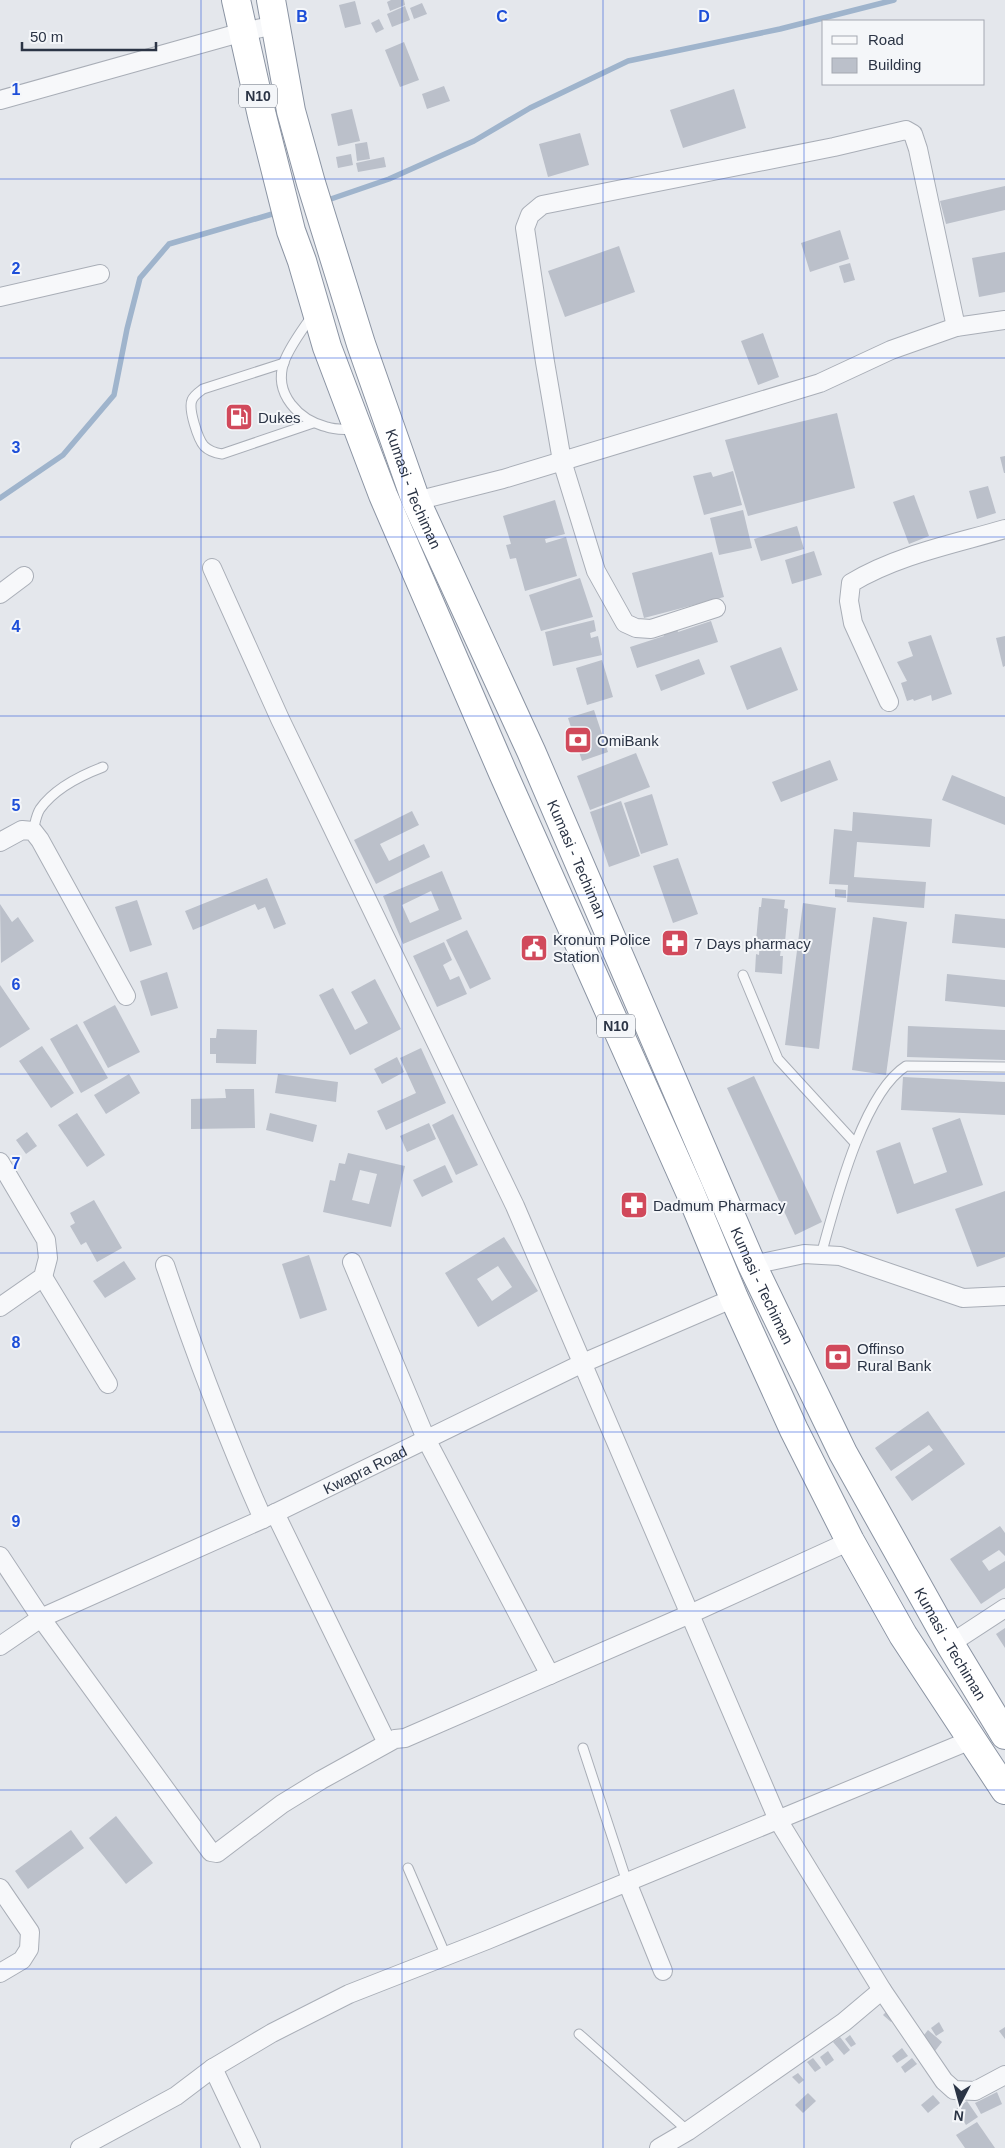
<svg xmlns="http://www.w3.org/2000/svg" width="1005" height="2148" font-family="Arial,sans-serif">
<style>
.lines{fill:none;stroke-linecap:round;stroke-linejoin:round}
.stream{stroke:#9fb4cc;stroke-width:5.5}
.building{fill:#bbc0ca;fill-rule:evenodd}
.lane-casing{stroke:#a9aeb7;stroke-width:11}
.street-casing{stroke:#a9aeb7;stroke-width:20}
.highway-casing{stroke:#8b94a3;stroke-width:30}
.lane{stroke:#f7f8fa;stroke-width:9}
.street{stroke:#f7f8fa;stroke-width:18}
.highway{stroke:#fff;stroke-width:28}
.grid{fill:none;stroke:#1d4ed8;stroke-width:1;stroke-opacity:0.55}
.labels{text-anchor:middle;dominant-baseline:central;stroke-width:4;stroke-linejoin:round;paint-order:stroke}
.shield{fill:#f4f6f9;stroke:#676e7b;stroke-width:1}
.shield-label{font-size:14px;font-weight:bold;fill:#2b3445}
.poi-label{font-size:15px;fill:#2b3445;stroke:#f4f6f9;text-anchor:start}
.street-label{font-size:15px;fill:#2b3445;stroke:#f4f6f9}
.grid-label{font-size:16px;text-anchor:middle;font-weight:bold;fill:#1d4ed8;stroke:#f4f6f9;stroke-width:4;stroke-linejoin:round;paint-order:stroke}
</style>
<rect width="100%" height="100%" fill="#e4e7ec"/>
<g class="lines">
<!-- stream -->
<g class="stream">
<polyline points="325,201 389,179 474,141 530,108 628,61 780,29 894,0"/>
<polyline points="0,498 63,455 114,395 127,329 140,278 169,244 279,212"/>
</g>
</g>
<!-- building -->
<g class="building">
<polygon points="391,0 404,0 405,5 390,11 387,2"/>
<polygon points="355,1 361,24 345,28 339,5"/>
<polygon points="422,3 427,14 414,19 410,8"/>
<polygon points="405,6 410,20 392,27 387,14"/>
<polygon points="379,19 384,29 376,33 371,23"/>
<polygon points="404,42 419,80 400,87 385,50"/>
<polygon points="444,86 450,101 427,109 422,94"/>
<polygon points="734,89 746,128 683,148 670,110"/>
<polygon points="352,109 360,141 338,146 331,114"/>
<polygon points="580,133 589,165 548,177 539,144"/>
<polygon points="367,142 370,159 357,161 355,144"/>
<polygon points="351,154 353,165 338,168 336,157"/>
<polygon points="384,157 386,167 358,172 356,163"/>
<polygon points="1005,186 1005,210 946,224 940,201"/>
<polygon points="840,230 849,259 810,272 801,243"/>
<polygon points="619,246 635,292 565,317 548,271"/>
<polygon points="1005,252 1005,292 979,297 972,258"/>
<polygon points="850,263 855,280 844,283 839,266"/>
<polygon points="763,333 779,377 758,385 741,341"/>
<polygon points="837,413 855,488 748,516 725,440"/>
<polygon points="1005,456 1005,473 1004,473 1000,457"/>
<polygon points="733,471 742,505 704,515 693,476 711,472 713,477"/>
<polygon points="988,486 996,513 977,519 969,491"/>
<polygon points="914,495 929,536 909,544 893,502"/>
<polygon points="555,500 565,534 545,539 546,543 566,537 577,576 525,591 516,558 510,559 506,545 511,544 503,516"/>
<polygon points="743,510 752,548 719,555 710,518"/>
<polygon points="797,526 804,549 761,561 754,539"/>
<polygon points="814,551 822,575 792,584 785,560"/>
<polygon points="712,552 724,597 644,618 632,573"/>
<polygon points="580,578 593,617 541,631 529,595"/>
<polygon points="594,620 596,631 590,633 591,638 598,636 602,655 553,666 545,632"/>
<polygon points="711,621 718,642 637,668 630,647 664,636 661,628 675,623 678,632"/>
<polygon points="931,635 952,694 932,701 931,695 914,701 913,699 907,701 901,683 907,681 897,662 913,656 908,642"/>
<polygon points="1005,636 1005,666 1003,667 996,638"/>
<polygon points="781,647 798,690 747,710 730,666"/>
<polygon points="699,659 705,674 661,691 655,675"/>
<polygon points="602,660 613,697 587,705 576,668"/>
<polygon points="594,710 608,752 582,761 568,718"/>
<polygon points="636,753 650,787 590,810 577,776"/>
<polygon points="830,760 838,780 781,802 772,782"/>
<polygon points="952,775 1005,797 1005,825 942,800"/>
<polygon points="652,794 668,845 641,854 624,803"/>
<polygon points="621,801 640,856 609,867 590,812"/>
<polygon points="412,811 419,825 380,844 389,861 424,844 430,857 376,884 354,840"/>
<polygon points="853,812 932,819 930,847 857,842 854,877 926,882 924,908 847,902 848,885 829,884 834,829 852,831"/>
<polygon points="678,858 698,914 673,923 653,866"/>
<path d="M442,871L462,919L403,944L383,896ZM431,891L439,910L410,923L402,905Z"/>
<polygon points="267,878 286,924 274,929 265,907 258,910 255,904 193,930 185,911"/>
<polygon points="835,889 846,890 846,898 835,897"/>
<polygon points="762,898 785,900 784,908 788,909 785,942 782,942 780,956 783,956 782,974 755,972 756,954 759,955 760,941 756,941 759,907 761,907"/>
<polygon points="137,900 152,945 130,952 115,907"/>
<polygon points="803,903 836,908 819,1049 785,1045"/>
<polygon points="0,904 12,922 18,917 34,941 1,963"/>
<polygon points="955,914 1005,919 1005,948 952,943"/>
<polygon points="873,917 907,922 886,1075 852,1070"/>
<polygon points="467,930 491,979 470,989 446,940"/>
<polygon points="444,942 452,960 443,965 450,980 459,976 467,994 437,1007 413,956"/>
<polygon points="167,972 178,1008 151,1016 140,981"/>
<polygon points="947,974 1005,980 1005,1007 945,1001"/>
<polygon points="375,979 401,1029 350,1055 319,995 333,988 355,1030 368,1023 351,992"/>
<polygon points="0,985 30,1029 0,1048"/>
<polygon points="115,1005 140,1052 108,1068 83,1022"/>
<polygon points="77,1024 108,1078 81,1093 50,1039"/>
<polygon points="908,1026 1005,1030 1005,1060 907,1057"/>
<polygon points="217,1029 257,1030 256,1064 216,1063 216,1054 210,1054 210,1038 216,1038"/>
<polygon points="42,1046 74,1093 51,1108 19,1061"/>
<polygon points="421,1048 446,1103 386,1130 377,1111 416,1093 400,1058"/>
<polygon points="397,1057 404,1072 382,1084 374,1069"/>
<polygon points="129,1074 140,1093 106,1114 94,1095"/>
<polygon points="278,1074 338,1082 336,1102 275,1093"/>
<polygon points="754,1076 822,1222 795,1235 727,1088"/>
<polygon points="903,1077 1005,1082 1005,1115 901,1110"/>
<polygon points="225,1089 254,1089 255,1128 191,1129 191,1099 226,1098"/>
<polygon points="77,1113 105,1155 87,1167 58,1125"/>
<polygon points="270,1113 317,1125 313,1142 266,1130"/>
<polygon points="453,1114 478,1165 456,1175 432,1125"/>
<polygon points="960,1118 983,1185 897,1214 876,1151 900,1142 914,1184 947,1172 932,1128"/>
<polygon points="429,1123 436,1139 407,1152 400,1136"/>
<polygon points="27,1132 37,1146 26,1154 16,1140"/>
<path d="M348,1153L405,1166L391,1227L323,1212L330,1180L335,1181L339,1163L345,1164ZM360,1170L377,1174L369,1204L352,1200Z"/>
<polygon points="445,1165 453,1182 422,1197 413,1180"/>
<polygon points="1005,1191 1005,1257 977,1267 955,1209"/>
<polygon points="94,1200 122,1248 97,1262 86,1242 81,1245 70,1226 75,1223 70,1213"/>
<path d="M504,1237L538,1291L478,1327L445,1273ZM498,1266L512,1287L492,1301L477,1279Z"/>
<polygon points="309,1255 327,1310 300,1319 282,1264"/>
<polygon points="124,1261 136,1279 105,1298 93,1281"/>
<polygon points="928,1411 965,1464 912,1501 895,1477 933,1450 929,1445 891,1471 875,1448"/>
<polygon points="1000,1526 1005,1533 1005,1556 999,1550 982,1561 989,1571 1005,1561 1005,1588 981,1604 950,1559"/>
<polygon points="1005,1628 1005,1648 996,1634"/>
<polygon points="116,1816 153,1863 126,1884 89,1838"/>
<polygon points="71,1830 84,1848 28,1889 15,1871"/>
<polygon points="889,2009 897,2016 891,2022 883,2015"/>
<polygon points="939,2022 944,2031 936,2036 931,2028"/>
<polygon points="1005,2027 1005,2039 999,2031"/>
<polygon points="928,2030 942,2042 935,2051 920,2040"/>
<polygon points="850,2035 856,2044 851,2047 845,2039"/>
<polygon points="840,2037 850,2050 844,2055 833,2042"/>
<polygon points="902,2048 908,2056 897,2063 892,2056"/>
<polygon points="828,2051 834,2060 826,2066 820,2057"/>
<polygon points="813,2058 821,2068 815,2072 807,2062"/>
<polygon points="912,2058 917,2064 905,2073 901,2067"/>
<polygon points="798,2073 804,2080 799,2084 792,2077"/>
<polygon points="997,2092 1002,2104 981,2114 975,2103"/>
<polygon points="808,2093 816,2101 803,2113 795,2105"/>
<polygon points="933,2095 940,2103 928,2113 921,2105"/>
<polygon points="967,2101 978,2117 966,2125 956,2109"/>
<polygon points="977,2122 995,2148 965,2148 956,2135"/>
</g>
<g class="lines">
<!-- lane casing -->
<g class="lane-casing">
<g id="lane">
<path d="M312,316C302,330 290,346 284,362C273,394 299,420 327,427C335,430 345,429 354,430"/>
<path d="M284,363L203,389C199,392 194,395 192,400C188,409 198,439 204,446C209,451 215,453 222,454L313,423"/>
<path d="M33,831C35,824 36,815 40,809C54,789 82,775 103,767"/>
<polyline points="743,975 778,1059 855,1143"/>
<path d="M821,1255C835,1205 862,1094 906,1066L1005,1067"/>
<polyline points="583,1748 627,1882"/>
<polyline points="408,1868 446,1956"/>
<polyline points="579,2034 688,2131"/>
</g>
</g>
<!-- street casing -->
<g class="street-casing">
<g id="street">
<polyline points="0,100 243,32 275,25"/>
<polyline points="0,297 100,274"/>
<polyline points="416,501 503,479 820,383 891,350 956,327 1005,320"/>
<polyline points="212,568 280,719 515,1206 778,1820 882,1990 944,2081 954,2090 975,2091 1005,2075"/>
<polyline points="0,594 24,576"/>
<polyline points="716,608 651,629 636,628 625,623 596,571 562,461 545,362 525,228 530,215 542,205 834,147 906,130 913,134 918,149 956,327"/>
<path d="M889,702L853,623L849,601L851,583C897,555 954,544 1005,529"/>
<polyline points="0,842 22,830 33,831 40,840 126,996"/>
<polyline points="0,1162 46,1240 48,1258 43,1277 0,1307"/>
<polyline points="352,1262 426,1439 550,1675"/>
<path d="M165,1265C194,1351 226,1436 263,1519"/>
<polyline points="752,1265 804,1254 840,1256 963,1298 1005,1296"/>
<polyline points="43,1277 108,1384"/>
<polyline points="275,1513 387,1743"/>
<polyline points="0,1556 41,1618 211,1852 217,1853 282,1804 321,1780 395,1739 405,1738 690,1614 850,1541"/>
<polyline points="950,1644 1005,1608"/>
<path id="s1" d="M0,1646L41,1618L263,1519L583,1363L734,1298"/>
<polyline points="627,1882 663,1971"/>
<polyline points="0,1888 30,1932 29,1949 22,1960 0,1973"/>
<polyline points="213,2068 251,2148"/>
<polyline points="80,2148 176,2096 213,2068 272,2033 349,1994 487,1940 971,1740"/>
<polyline points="659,2148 688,2131 844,2022 882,1990"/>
</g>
</g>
<!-- highway casing -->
<g class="highway-casing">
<g id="highway">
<polyline points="236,0 262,116 291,231 302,261 327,347 383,495 503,773 690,1192 734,1298 794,1430 850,1541 903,1635 1005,1790"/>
<path id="s2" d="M271,0L291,111L311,183L361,344L416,501L531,751L752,1265L843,1453L950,1644L1005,1735"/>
</g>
</g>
<!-- lane -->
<use href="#lane" class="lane"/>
<!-- street -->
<use href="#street" class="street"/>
<!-- highway -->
<use href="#highway" class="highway"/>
</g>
<!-- grid -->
<path class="grid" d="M201,0V2148M402,0V2148M603,0V2148M804,0V2148M0,179H1005M0,358H1005M0,537H1005M0,716H1005M0,895H1005M0,1074H1005M0,1253H1005M0,1432H1005M0,1611H1005M0,1790H1005M0,1969H1005"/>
<!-- icons -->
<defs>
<g id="fuel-square" transform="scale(1.4375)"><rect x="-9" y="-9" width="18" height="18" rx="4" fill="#d1495b" stroke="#f4f6f9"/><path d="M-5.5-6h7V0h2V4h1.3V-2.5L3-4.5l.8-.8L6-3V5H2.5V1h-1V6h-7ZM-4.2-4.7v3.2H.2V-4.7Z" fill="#fff"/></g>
<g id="bank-square" transform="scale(1.4375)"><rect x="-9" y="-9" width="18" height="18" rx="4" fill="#d1495b" stroke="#f4f6f9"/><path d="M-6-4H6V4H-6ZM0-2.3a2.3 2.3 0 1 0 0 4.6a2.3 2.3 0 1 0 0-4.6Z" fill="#fff"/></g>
<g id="pharmacy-square" transform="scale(1.4375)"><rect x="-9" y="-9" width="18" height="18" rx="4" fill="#d1495b" stroke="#f4f6f9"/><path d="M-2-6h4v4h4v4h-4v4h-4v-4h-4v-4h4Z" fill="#fff"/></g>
<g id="civic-square" transform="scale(1.4375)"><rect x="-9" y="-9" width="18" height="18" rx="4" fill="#d1495b" stroke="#f4f6f9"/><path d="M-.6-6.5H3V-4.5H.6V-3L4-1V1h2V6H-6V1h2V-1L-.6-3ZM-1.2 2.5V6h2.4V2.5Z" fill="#fff"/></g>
</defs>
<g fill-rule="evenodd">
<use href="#fuel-square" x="239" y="417"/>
<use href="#bank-square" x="578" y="740"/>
<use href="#pharmacy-square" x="675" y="943"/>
<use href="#civic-square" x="534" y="948"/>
<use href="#pharmacy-square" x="634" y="1205"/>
<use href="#bank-square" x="838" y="1357"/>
</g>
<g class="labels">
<!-- shield labels -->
<g class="shield">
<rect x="239" y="84.5" width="38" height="23" rx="4"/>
<rect x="597" y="1014.5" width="38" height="23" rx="4"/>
</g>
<g class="shield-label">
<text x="258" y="96">N10</text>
<text x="616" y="1026">N10</text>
</g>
<!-- poi labels -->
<g class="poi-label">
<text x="258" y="417">Dukes</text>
<text x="597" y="740">OmiBank</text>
<text x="553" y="939">Kronum Police<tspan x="553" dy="17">Station</tspan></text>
<text x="694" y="943">7 Days pharmacy</text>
<text x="653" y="1205">Dadmum Pharmacy</text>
<text x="857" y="1348">Offinso<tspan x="857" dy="17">Rural Bank</tspan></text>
</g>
<!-- street labels -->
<g class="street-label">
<text stroke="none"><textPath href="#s2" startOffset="510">Kumasi - Techiman</textPath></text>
<text stroke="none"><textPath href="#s2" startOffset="915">Kumasi - Techiman</textPath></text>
<text stroke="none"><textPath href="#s2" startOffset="1380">Kumasi - Techiman</textPath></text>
<text stroke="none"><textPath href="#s1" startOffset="406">Kwapra Road</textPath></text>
<text stroke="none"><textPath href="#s2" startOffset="1785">Kumasi - Techiman</textPath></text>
</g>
</g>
<g class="grid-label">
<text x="302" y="22">B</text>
<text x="502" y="22">C</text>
<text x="704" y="22">D</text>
<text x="16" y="95">1</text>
<text x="16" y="274">2</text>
<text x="16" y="453">3</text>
<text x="16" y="632">4</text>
<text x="16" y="811">5</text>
<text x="16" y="990">6</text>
<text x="16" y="1169">7</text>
<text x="16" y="1348">8</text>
<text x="16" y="1527">9</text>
</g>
<!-- legend -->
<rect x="822" y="20" width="162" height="65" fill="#f4f6f9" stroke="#a4a8b1"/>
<rect x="832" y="36" width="25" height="8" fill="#f7f8fa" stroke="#a4a8b1"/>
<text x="868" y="45" font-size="15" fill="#2b3445">Road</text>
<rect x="832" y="58" width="25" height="15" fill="#bbc0ca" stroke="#a4a8b1"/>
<text x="868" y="70" font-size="15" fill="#2b3445">Building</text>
<!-- north arrow -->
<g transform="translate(960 2103) rotate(186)" stroke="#f4f6f9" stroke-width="4" paint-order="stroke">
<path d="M0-4L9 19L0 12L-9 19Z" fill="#2b3445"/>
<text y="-8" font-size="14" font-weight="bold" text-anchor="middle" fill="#2b3445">N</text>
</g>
<!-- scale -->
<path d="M22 42v8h134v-8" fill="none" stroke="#2b3445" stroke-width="2.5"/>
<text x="30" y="42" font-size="15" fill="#2b3445" stroke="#f4f6f9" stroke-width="4" paint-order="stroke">50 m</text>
</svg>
